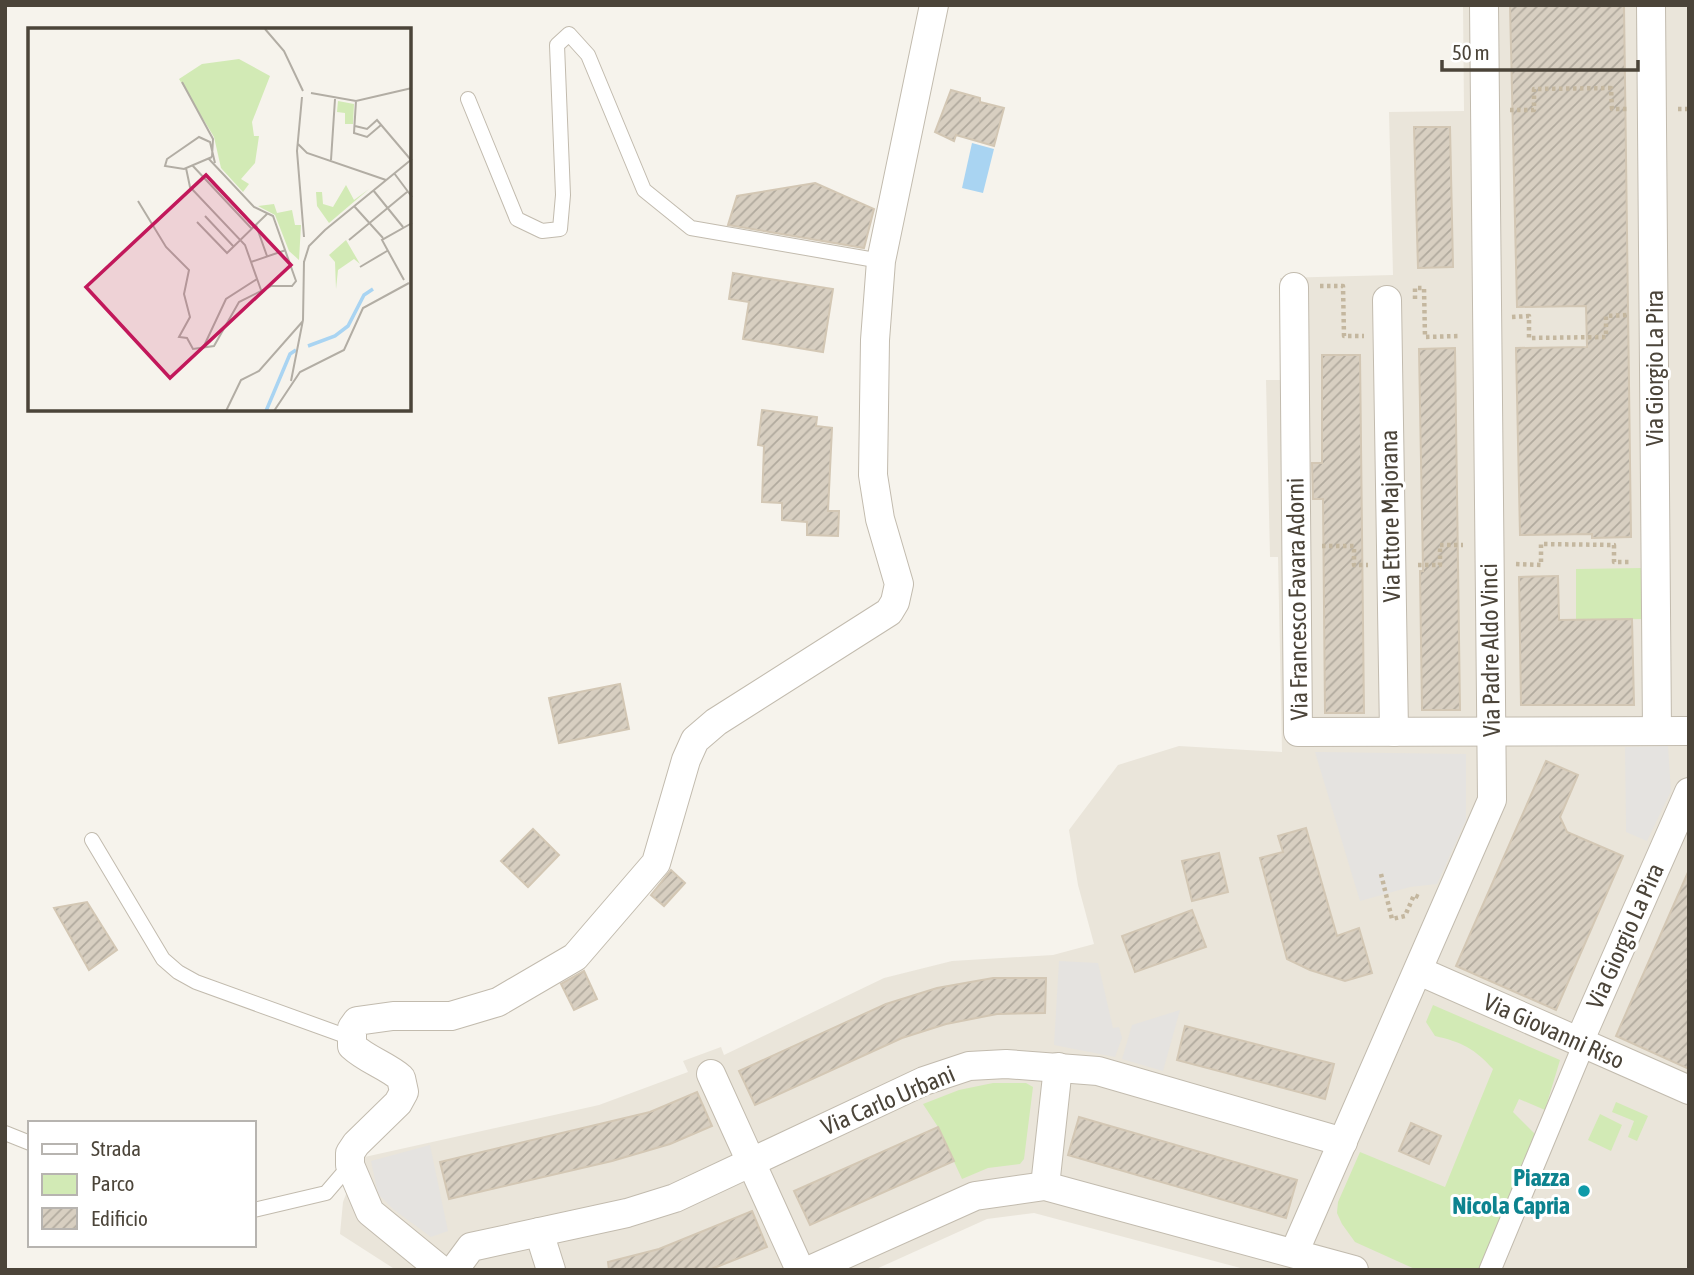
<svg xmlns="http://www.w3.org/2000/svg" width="1694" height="1275" font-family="'Asap Condensed',sans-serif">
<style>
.residential{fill:#eae5da}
.green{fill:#d2eab5}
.parking{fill:#e5e3e0}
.water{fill:#a9d4f2}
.building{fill:url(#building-hatch);stroke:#d3c7b4;stroke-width:2}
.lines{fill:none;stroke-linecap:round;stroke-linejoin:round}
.service-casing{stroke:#c2bbae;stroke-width:16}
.pedestrian-casing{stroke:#c2bbae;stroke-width:23}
.minor-casing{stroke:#c2bbae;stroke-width:30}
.path{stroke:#c4b79f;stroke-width:4.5;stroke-dasharray:3.5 3.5;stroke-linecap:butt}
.service{stroke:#fff;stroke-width:14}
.pedestrian{stroke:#fff;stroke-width:21}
.minor{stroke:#fff;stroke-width:28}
.culture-dot{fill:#0f9aa8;stroke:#fff;stroke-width:2.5}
.labels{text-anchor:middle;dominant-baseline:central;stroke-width:6;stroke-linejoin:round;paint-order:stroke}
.street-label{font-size:24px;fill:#4b4439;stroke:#fff}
.culture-label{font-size:24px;font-weight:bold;fill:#0d838f;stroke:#fff;text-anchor:end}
.inset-river{fill:none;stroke:#a9d4f2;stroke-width:3.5}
.inset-road{fill:none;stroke:#b2ada4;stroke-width:2}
.view{fill:#c2185b;fill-opacity:0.15;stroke:#c2185b;stroke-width:3.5}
.inset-edge{fill:none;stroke:#4b4439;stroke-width:3.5}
</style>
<defs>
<pattern id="building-hatch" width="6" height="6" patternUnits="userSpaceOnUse" patternTransform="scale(1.75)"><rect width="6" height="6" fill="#d8cfc1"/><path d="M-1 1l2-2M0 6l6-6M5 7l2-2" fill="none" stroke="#b1aa9e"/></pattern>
</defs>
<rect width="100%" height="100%" fill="#f6f3ec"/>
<!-- residential -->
<polygon class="residential" points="1463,5 1689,5 1689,1270 1248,1270 1034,1213 987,1219 874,1270 396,1270 340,1234 343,1202 360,1158 599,1105 688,1072 683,1061 721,1047 724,1055 884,978 952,961 1053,955 1094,944 1078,885 1069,830 1118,765 1179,746 1282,752 1278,557 1270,557 1266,380 1282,380 1280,278 1393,275 1389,112 1464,111"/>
<!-- green -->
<g class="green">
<polygon points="1642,568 1643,619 1576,620 1576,569"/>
<path d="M1433,1005L1560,1060L1545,1110L1519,1099L1513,1112L1536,1135L1478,1270H1417L1355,1242L1342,1224L1337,1213L1338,1202L1360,1152L1445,1187L1493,1069C1475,1049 1462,1042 1435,1036L1426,1022Z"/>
<polygon points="993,1083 1026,1083 1033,1087 1024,1159 1020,1164 988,1168 962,1179 938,1127 923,1104 959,1090"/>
<polygon points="1616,1102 1648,1116 1637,1141 1628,1137 1634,1121 1612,1112"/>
<polygon points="1600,1114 1622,1125 1611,1151 1588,1140"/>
</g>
<!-- parking -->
<g class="parking">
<polygon points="1668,746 1671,791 1647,841 1626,832 1625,747"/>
<polygon points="1315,752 1466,754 1466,820 1437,884 1410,887 1360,901"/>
<polygon points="1059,961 1098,963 1113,1028 1119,1027 1122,1038 1115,1057 1054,1045"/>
<polygon points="1180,1010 1163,1071 1122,1059 1132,1025"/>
<polygon points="430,1145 448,1231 431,1237 393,1209 378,1194 371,1161"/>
</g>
<!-- water -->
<polygon class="water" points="972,143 994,149 983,193 962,188"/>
<!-- building -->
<g class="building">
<polygon points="1510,5 1624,5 1631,537 1592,538 1592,534 1520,535 1516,348 1587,347 1586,306 1517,307"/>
<polygon points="951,90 980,98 980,102 1004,108 994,146 956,135 954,141 935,132"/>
<polygon points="1414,127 1450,127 1453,267 1418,268"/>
<polygon points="815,183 874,209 864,248 728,225 737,196"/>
<polygon points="733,273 833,289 823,352 743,339 749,302 729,299"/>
<polygon points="1455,348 1460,710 1422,710 1420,571 1423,571 1419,349"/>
<polygon points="1322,355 1360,355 1364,713 1325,713 1323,499 1313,499 1312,463 1322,463"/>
<polygon points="762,410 817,417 816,426 832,428 828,511 839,511 838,536 807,535 807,522 782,520 782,503 762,502 764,446 758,445"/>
<polygon points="1558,576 1559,620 1632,619 1634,705 1521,705 1519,577"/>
<polygon points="620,684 629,729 559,743 549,698"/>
<polygon points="1546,761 1578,775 1560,817 1567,832 1623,856 1556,1010 1456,966"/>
<polygon points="1306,828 1337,936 1359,928 1372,973 1345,981 1310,970 1287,959 1260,858 1283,852 1278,836"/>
<polygon points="533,829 559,855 528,887 501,861"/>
<polygon points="1219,853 1228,892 1192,901 1182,861"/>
<polygon points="671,870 685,883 664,906 651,895"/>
<polygon points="1689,870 1689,1069 1616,1036"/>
<polygon points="87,902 117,950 89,970 54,908"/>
<polygon points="1192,910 1206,947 1135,972 1122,936"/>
<polygon points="584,971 597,999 574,1010 561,984"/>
<polygon points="993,978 1046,978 1045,1013 997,1014 946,1024 902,1038 755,1105 739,1071 886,1004 937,988"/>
<polygon points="1185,1026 1334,1064 1325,1099 1177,1060"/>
<polygon points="697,1092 712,1126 670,1144 612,1161 449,1199 440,1162 650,1112"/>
<polygon points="1079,1117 1297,1180 1286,1218 1068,1155"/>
<polygon points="1411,1123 1441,1136 1429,1164 1399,1151"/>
<polygon points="938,1127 954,1161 810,1225 794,1191"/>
<polygon points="752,1211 767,1247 709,1270 609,1270 608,1262 659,1249"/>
</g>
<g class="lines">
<!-- service casing -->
<g class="service-casing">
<g id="service">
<polyline points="468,99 517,219 542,231 560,229 563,195 557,45 569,34 588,55 644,190 691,228 881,261"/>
<polyline points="92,840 163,959 178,972 196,982 351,1038"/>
<polyline points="5,1133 30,1143"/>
<polyline points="254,1210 326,1193 350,1165"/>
</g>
</g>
<!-- pedestrian casing -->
<g class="pedestrian-casing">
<polyline id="pedestrian" points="1490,1270 1584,1044"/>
</g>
<!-- minor casing -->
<g class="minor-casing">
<g id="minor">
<polyline points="1651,5 1657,731"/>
<polyline points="1294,287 1298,732 1689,731"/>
<polyline points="1387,300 1394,732"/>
<polyline points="1419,971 1689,1090"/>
<polyline points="1579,1042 1689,792"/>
<polyline points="711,1074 800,1270"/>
<polyline points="1045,1186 1058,1067"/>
<polyline points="539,1232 551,1270"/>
<polyline points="1294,1253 1492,800 1484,5"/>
<path d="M441,1270L370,1212L350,1165V1153L356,1144L398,1103L404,1092L401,1078C386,1065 367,1060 352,1046V1028L357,1021L393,1016H451L498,1002L575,957L656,863L686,760L695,740L716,722L889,612L895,602L899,584L880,519L873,475L875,340L881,261L934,5"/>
<polyline points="454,1270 471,1247 627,1213 675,1198 924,1081 969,1066 1006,1064 1098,1071 1343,1142"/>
<polyline points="810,1270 975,1196 1045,1186 1354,1270"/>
</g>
</g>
<!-- path -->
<g class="path">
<polyline points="1678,109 1689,109"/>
<polyline points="1510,110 1534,110 1534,89 1611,88 1612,109 1627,109"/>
<polyline points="1320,286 1343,286 1344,336 1364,336"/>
<polyline points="1415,299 1415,288 1424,288 1425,337 1460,336"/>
<polyline points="1512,317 1529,316 1529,338 1606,337 1606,316 1629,315"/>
<polyline points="1322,546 1354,546 1354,565 1368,565"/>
<polyline points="1516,564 1541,565 1541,544 1614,545 1614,562 1632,562"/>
<polyline points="1418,565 1440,565 1440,545 1463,545"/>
<polyline points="1381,874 1392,919 1405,916 1414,895 1421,898"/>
</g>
<!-- service -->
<use href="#service" class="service"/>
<!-- pedestrian -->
<use href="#pedestrian" class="pedestrian"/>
<!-- minor -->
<use href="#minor" class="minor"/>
</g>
<!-- markers -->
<circle class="culture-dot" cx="1584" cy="1191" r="7"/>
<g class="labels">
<!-- street labels -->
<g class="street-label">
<text transform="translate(1654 368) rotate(-90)">Via Giorgio La Pira</text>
<text transform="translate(1390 516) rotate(-91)">Via Ettore Majorana</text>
<text transform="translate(1297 599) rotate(-91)">Via Francesco Favara Adorni</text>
<text transform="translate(1490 650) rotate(-91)">Via Padre Aldo Vinci</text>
<text transform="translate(1625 936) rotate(-66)">Via Giorgio La Pira</text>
<text transform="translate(1554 1031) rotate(24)">Via Giovanni Riso</text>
<text transform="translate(888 1100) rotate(-23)">Via Carlo Urbani</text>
</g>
<!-- culture labels -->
<g class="culture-label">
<text x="1570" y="1177">Piazza<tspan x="1570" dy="28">Nicola Capria</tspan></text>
</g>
</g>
<!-- overview -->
<g transform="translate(28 28)">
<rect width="383" height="383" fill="#f6f3ec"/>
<path d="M211,31L242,48L224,94L226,108H231L227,135L213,151L221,156L215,164L193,140L186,109L151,51L174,36ZM310,73L326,76L325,96H317V85L309,84ZM318,157L326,172L341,161L301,195L289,178L288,164H294L295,176L305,179ZM246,176L249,185L264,182L267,197H273L271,232L261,223L247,187L230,178ZM318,212L332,236L326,231L310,242L308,261L307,234L301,227Z" fill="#d2eab5"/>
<path class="inset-river" d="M280,318L307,308L320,298L336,267L345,261M238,383L262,326L268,322"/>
<path class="inset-road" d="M237,1L256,23L275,63M154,54L185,111L184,129M283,65L328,73L384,60M274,69L269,123L276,209M328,73L326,105L339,109L353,97M327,98L339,101L349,92L383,132M270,116L279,125L358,152M184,129L156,141L137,138L139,131L171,109L182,114L187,135M303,132L307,71M164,137L224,201M158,140L162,159L217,217L233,262M366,145L384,169M345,162L375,199M110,173L138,219L161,242L156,266L162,289L151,309L159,310L165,321L186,318L211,274L243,258H264L268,253L245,188L226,179L180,130M326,178L355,210M177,188L206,219M169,194L199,225L240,185M228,197L239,228M321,212L379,164M223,234L258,222M276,234L281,218L297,202L384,131M332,239L359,223M376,252L354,212L384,195M175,320L198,271L229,251M263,353L275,292L276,233M198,383L213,352L231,343L275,293M246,383L272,344L316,322L335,280L381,255"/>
<path class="view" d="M178,147L263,237L142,350L58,259Z"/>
<rect width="383" height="383" class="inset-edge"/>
</g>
<!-- border -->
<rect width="1694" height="1275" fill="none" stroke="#4b4439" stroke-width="14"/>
<!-- legend -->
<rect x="28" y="1121" width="228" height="126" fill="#ffffff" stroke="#b7b4b0" stroke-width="2"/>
<rect x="42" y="1144" width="35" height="10" fill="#ffffff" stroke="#b7b4b0" stroke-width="2"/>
<text x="91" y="1156" font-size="21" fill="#4b4439">Strada</text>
<rect x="42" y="1174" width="35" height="21" fill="#d2eab5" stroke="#b7b4b0" stroke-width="2"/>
<text x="91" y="1191" font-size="21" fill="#4b4439">Parco</text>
<rect x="42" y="1208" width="35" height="21" fill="url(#building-hatch)" stroke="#b7b4b0" stroke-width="2"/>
<text x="91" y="1226" font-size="21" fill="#4b4439">Edificio</text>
<!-- scale -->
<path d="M1442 60v10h196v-10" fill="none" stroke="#4b4439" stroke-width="3.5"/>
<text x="1452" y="60" font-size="21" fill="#4b4439" stroke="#ffffff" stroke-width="5" paint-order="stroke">50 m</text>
</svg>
